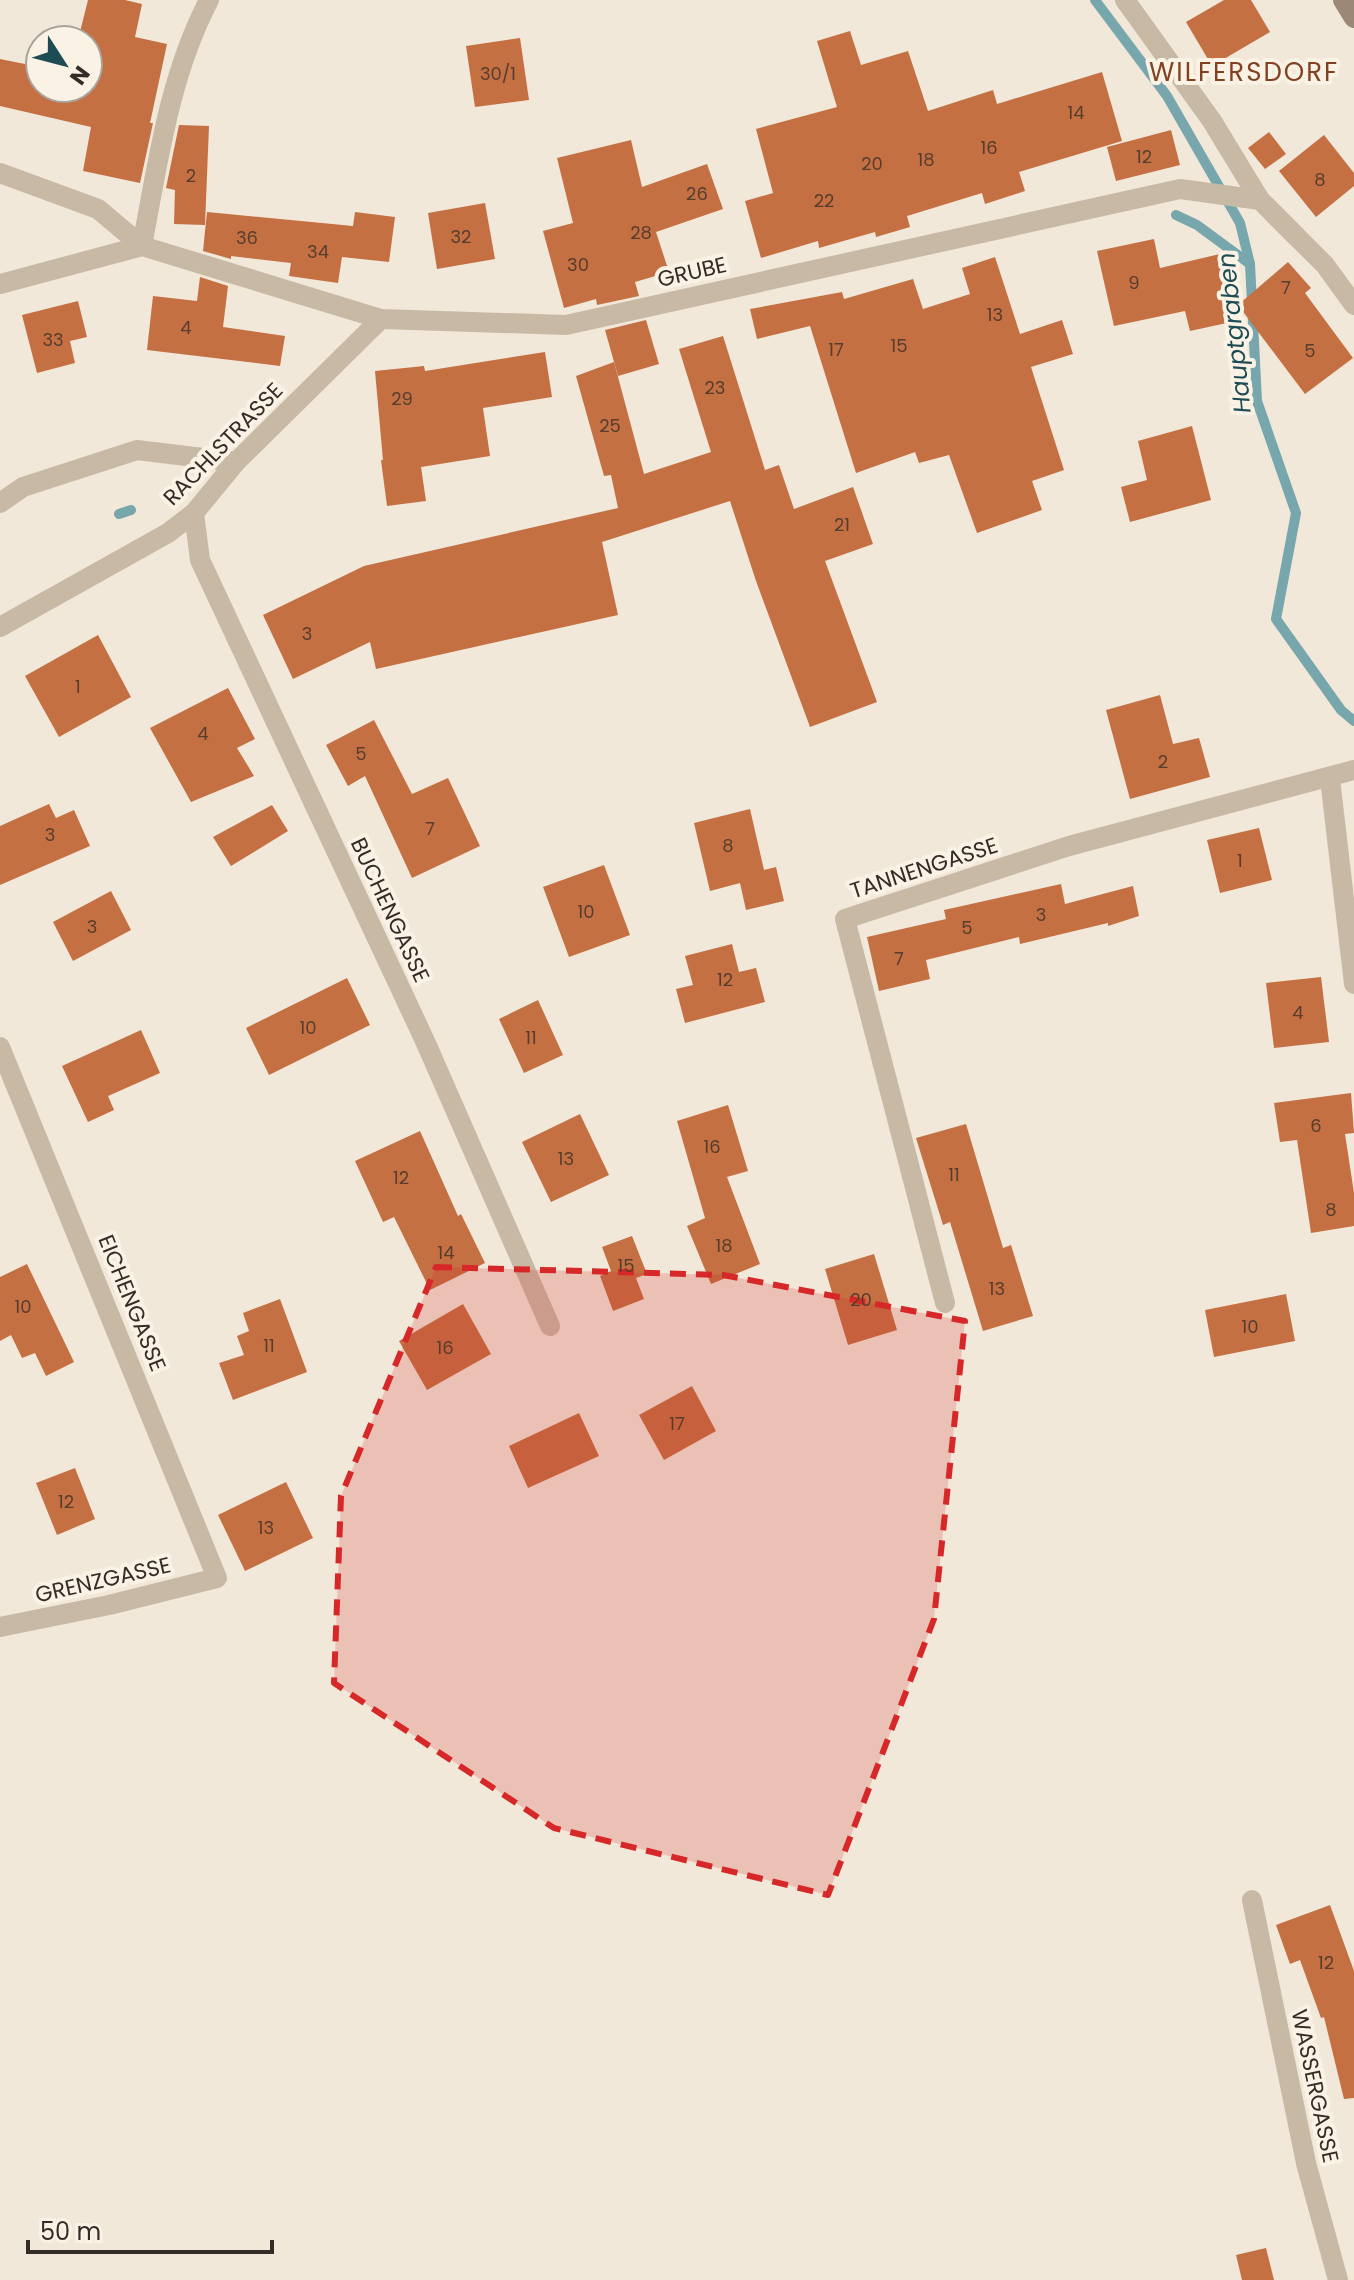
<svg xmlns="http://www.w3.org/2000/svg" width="1354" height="2280" font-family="Poppins,sans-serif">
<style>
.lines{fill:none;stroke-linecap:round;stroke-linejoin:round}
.stream{stroke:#78a6ad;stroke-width:10}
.building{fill:#c47043}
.street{stroke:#c8b9a5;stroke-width:20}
.secondary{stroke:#9c8877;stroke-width:20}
.marked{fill:#d62828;fill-opacity:0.2;stroke:#d62828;stroke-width:6;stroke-dasharray:16 10;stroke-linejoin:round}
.labels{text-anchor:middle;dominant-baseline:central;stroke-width:8;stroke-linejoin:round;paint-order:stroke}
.number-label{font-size:18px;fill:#583d2d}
.street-label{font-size:22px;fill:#342c26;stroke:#f9f2e5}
.water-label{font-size:24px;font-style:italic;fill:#1d4c55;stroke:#f9f2e5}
.quarter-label{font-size:26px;letter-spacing:2px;fill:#824221;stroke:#f9f2e5}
</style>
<rect width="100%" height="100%" fill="#f1e8d9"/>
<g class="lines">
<!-- stream -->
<g class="stream">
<polyline points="1095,0 1167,96 1240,223 1250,264 1257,401 1296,513 1276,619 1341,710 1354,721"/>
<polyline points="1176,215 1197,225 1250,264"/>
<polyline points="119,514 131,510"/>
</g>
</g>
<!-- building -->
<g class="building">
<polygon points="88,0 125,0 142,4 135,37 167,44 150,123 153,123 140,183 83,171 91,127 0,106 0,59 40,67 40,88 88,88 88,40 78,40"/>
<polygon points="1224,0 1251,0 1270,32 1212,66 1186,22"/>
<polygon points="850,31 861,65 908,51 928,111 993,90 997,104 1102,72 1122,141 1019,172 1025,191 985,204 982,193 907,216 910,227 876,237 875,232 819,248 818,241 761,258 745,201 773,193 756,129 837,107 817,41"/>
<polygon points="520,38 529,100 475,107 466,46"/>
<polygon points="179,125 209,126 205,225 174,224 175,190 166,188"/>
<polygon points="1171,130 1180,165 1116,181 1107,147"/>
<polygon points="1269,132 1286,154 1265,169 1248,148"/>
<polygon points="1324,135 1354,173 1354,186 1316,217 1279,171"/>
<polygon points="631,140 642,187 707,164 723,209 656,232 669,272 635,282 639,296 597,305 596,299 564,308 543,231 573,223 557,158"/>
<polygon points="485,203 495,259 437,269 428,213"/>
<polygon points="207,212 353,226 355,212 395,217 389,262 342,257 338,283 289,276 291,263 231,256 231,259 203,251"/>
<polygon points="1154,239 1160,268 1220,254 1236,321 1190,331 1185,311 1114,326 1097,251"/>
<polygon points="995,257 1020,334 1062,320 1073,354 1031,367 1064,470 1032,481 1042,510 977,533 949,455 919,463 915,452 856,473 810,326 757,339 750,309 842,292 844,299 913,279 923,309 970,294 962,268"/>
<polygon points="1288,262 1311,288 1305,293 1353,358 1305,394 1238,305"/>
<polygon points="200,277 228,286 223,327 285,336 280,366 147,350 153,296 197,301"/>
<polygon points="78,301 87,337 70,341 75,363 37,373 22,315"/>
<polygon points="646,320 659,364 618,376 605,330"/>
<polygon points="723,336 765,470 779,465 794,509 853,487 873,544 825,561 877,702 810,727 756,581 730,501 602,542 618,615 376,669 370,642 293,679 263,615 364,566 618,508 611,475 604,476 576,376 614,362 644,474 711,452 679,349"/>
<polygon points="545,352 552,397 483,408 490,456 421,467 426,501 387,506 381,460 383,460 375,371 424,366 425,371"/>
<polygon points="1192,426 1211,500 1130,522 1121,487 1147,480 1138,441"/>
<polygon points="98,635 131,697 59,737 25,676"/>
<polygon points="228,688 255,739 237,748 254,776 191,802 150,728"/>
<polygon points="1160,695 1173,744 1199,738 1210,777 1130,799 1106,710"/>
<polygon points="374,720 412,794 448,778 480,846 412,878 365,776 348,786 326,745"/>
<polygon points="49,804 56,818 74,810 90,846 0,885 0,826"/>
<polygon points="272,805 288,831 231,866 213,837"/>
<polygon points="750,809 764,870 776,867 784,901 746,910 740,883 710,891 694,823"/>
<polygon points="1259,828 1272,880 1220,893 1207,840"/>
<polygon points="604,865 630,935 569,957 543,887"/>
<polygon points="1061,884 1065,904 1133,886 1139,916 1108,926 1108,923 1020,944 1019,937 926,960 930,979 879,991 867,937 946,919 944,910"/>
<polygon points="111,891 131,930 73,961 53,922"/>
<polygon points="732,944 739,972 756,968 765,1002 685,1023 676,989 693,985 685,956"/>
<polygon points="1321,977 1329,1042 1274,1048 1266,983"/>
<polygon points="347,978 370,1025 269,1075 246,1028"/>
<polygon points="538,1000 563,1055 524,1073 499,1019"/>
<polygon points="141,1030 160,1073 108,1096 114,1110 88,1122 62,1066"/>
<polygon points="1351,1093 1354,1133 1345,1134 1354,1193 1354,1226 1311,1233 1297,1140 1280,1142 1274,1103"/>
<polygon points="728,1105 748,1171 727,1177 760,1264 711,1284 687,1226 705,1218 677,1121"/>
<polygon points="580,1114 609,1175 551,1202 522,1142"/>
<polygon points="966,1124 1003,1248 1011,1245 1033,1316 983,1331 950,1222 943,1225 916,1138"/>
<polygon points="420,1131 458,1216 461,1214 485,1263 430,1290 394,1217 383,1222 355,1161"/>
<polygon points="632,1236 647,1274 636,1278 644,1299 613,1311 600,1276 611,1271 602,1247"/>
<polygon points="874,1254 897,1330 848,1345 825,1269"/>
<polygon points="27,1264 74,1362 46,1376 35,1353 22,1358 11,1335 0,1341 0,1277"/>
<polygon points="1286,1294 1295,1341 1214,1357 1205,1310"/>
<polygon points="280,1299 307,1372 233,1400 219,1363 244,1355 237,1336 249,1331 243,1313"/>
<polygon points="463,1304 491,1354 427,1390 399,1341"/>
<polygon points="692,1386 716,1431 664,1460 639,1415"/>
<polygon points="579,1413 599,1456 528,1488 509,1446"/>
<polygon points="75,1468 95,1519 57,1535 36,1483"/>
<polygon points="286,1482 313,1538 245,1571 218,1515"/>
<polygon points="1330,1905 1354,1971 1354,2098 1344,2099 1324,2017 1321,2018 1300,1960 1290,1964 1276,1925"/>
<polygon points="1266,2248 1274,2280 1242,2280 1236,2255"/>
</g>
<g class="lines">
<!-- street -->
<g class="street">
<polyline points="1125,0 1212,121 1260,200"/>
<polyline points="0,173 98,209 142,246"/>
<path d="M142,246C158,162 169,77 209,0"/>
<polyline points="0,284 142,246 381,319 566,325 1180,189 1260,200 1325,265 1354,305"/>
<polyline points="0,503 23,487 137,450 236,462"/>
<polyline points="194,513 200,560 425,1041 550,1326"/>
<polyline points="0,627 168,533 194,513 236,462 381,319"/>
<polyline points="1330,779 1354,984"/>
<polyline points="0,1047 217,1578 109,1605 0,1627"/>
<polyline points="945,1303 845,919 1069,846 1354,770"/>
<polyline points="1252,1900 1306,2163 1338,2280"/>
</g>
<!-- secondary -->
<polyline class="secondary" points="1343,0 1354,18"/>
</g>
<!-- marked area -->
<path class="marked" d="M436,1267L723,1275L965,1321L934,1619L828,1895L554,1828L334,1683L341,1496Z"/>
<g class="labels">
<!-- number labels -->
<g class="number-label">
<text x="498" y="73">30/1</text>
<text x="1076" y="112">14</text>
<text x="989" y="147">16</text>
<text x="1144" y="156">12</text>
<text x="926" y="159">18</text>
<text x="872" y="163">20</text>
<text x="191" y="175">2</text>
<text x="1320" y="179">8</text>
<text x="697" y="193">26</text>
<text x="824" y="200">22</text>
<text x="641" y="232">28</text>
<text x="461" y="236">32</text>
<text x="247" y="237">36</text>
<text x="318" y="251">34</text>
<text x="578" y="264">30</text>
<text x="1134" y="282">9</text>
<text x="1286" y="287">7</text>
<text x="995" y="314">13</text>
<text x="186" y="327">4</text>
<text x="53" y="339">33</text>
<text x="899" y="345">15</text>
<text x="836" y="349">17</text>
<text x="1310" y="350">5</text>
<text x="715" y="387">23</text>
<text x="402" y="398">29</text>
<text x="610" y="425">25</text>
<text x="842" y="524">21</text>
<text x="307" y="633">3</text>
<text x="78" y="686">1</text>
<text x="203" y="733">4</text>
<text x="361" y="753">5</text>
<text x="1163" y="761">2</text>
<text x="430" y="828">7</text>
<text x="50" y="834">3</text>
<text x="728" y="845">8</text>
<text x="1240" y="860">1</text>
<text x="586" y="911">10</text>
<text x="1041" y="914">3</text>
<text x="92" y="926">3</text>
<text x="967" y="927">5</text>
<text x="899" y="958">7</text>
<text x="725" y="979">12</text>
<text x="1298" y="1012">4</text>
<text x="308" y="1027">10</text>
<text x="531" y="1037">11</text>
<text x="1316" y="1125">6</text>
<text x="712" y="1146">16</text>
<text x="566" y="1158">13</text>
<text x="954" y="1174">11</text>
<text x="401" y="1177">12</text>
<text x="1331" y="1209">8</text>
<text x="724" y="1245">18</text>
<text x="446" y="1252">14</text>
<text x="626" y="1265">15</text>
<text x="997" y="1288">13</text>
<text x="861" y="1299">20</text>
<text x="23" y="1306">10</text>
<text x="1250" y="1326">10</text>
<text x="269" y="1345">11</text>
<text x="445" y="1347">16</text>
<text x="677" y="1423">17</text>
<text x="66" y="1501">12</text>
<text x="266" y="1527">13</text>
<text x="1326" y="1962">12</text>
</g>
<!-- street labels -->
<g class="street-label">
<text transform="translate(692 272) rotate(-13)">GRUBE</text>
<text transform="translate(223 444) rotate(-46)">RACHLSTRASSE</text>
<text transform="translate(924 868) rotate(-18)">TANNENGASSE</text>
<text transform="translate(390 910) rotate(65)">BUCHENGASSE</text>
<text transform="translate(132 1303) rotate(68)">EICHENGASSE</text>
<text transform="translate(103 1580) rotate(-13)">GRENZGASSE</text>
<text transform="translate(1315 2086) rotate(78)">WASSERGASSE</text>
</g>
<!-- water labels -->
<g class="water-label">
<text transform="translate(1234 333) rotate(-96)">Hauptgraben</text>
</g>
<!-- quarter labels -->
<g class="quarter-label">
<text x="1244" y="72">WILFERSDORF</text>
</g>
</g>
<!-- north arrow -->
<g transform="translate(64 64) rotate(126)"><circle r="38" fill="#f9f2e5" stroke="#aaa399" stroke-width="2"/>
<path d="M0-6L14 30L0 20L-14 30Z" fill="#1d4c55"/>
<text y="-12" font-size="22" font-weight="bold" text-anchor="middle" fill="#342c26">N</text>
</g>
<!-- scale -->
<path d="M28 2240v12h244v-12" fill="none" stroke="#342c26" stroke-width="4"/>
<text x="40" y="2240" font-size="24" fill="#342c26" stroke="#f9f2e5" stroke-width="6" paint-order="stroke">50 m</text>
</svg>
